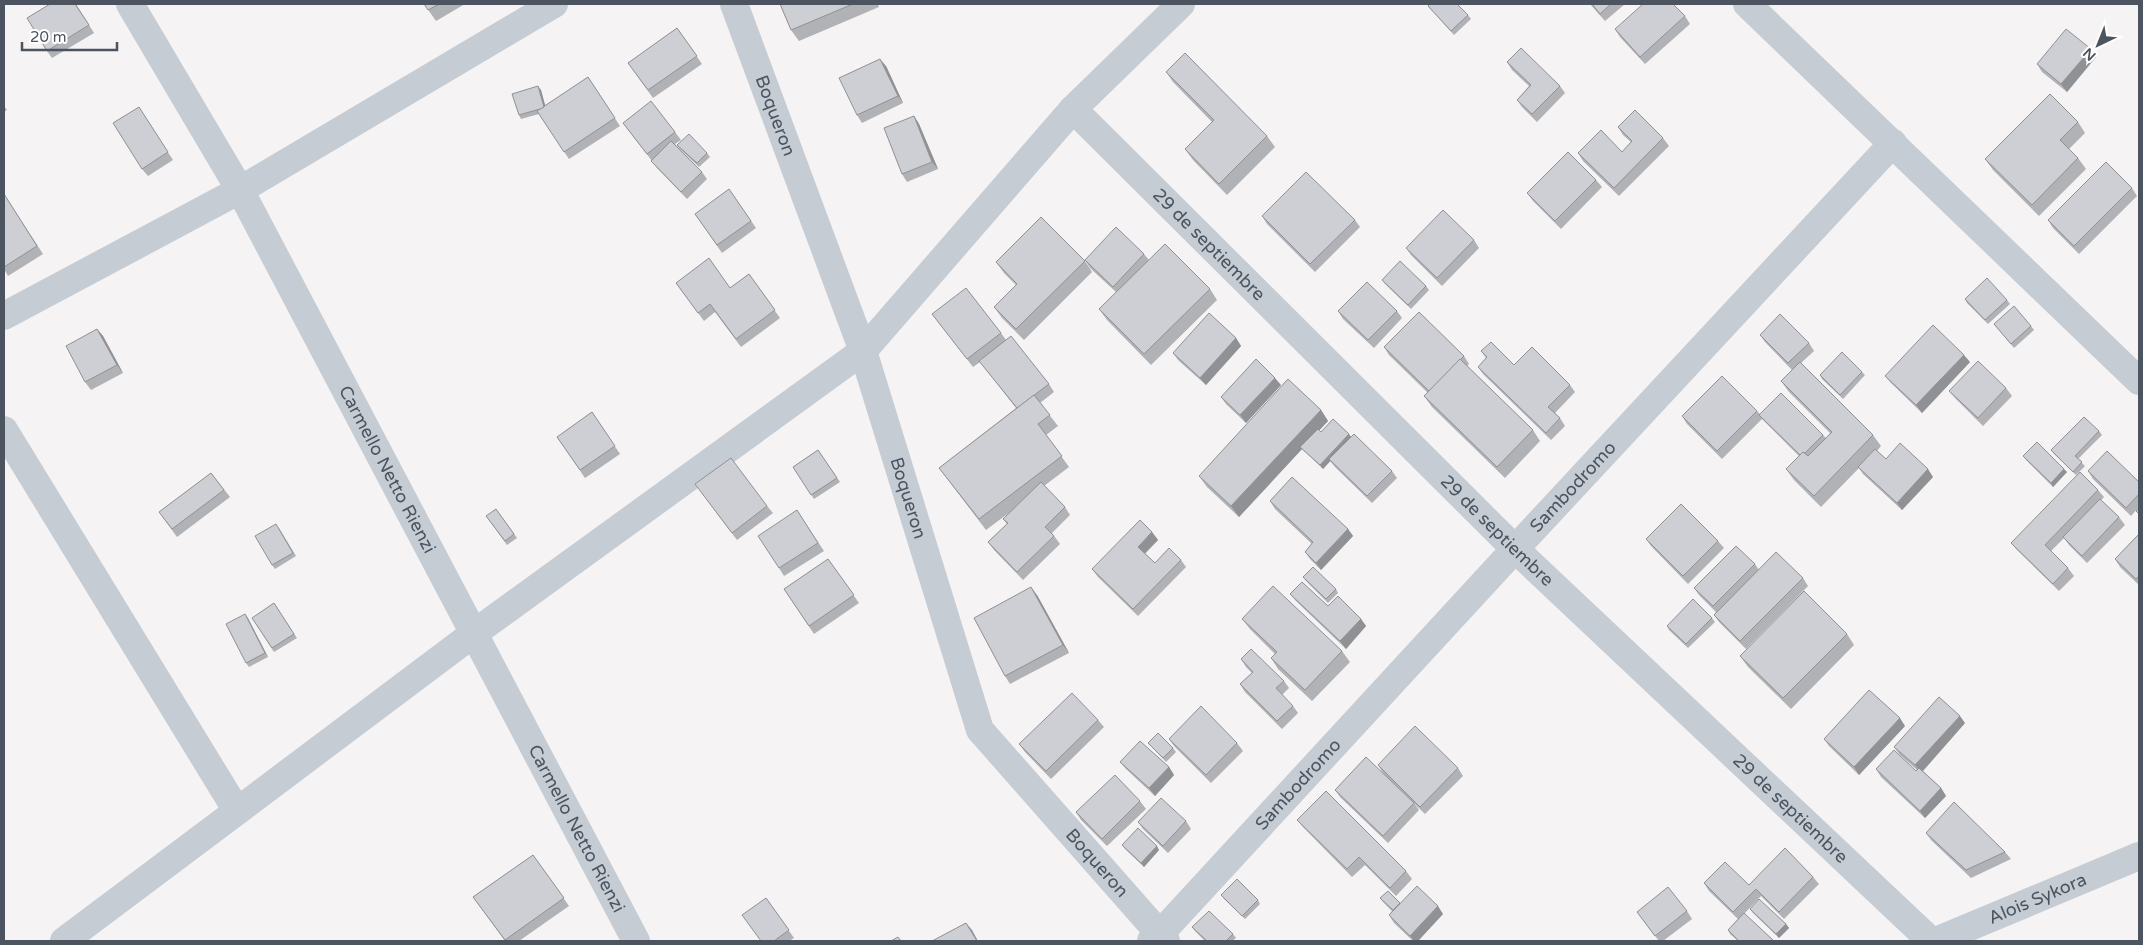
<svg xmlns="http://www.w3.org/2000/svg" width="2143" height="945" font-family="'Varela Round',sans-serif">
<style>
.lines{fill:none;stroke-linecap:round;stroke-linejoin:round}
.minor{stroke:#c5ccd3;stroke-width:28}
.wall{fill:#b0b2b6}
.shaded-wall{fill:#909194}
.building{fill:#cdcfd4;stroke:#909194}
.labels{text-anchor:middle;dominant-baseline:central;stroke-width:4;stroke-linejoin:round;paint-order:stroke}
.street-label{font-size:18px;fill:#4b545f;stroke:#fff}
</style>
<rect width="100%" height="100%" fill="#f5f3f3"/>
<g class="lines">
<!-- minor -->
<g class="minor">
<path id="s1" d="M130,4L240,190L636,941"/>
<path id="s2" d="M734,4L863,351L980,730L1166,941"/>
<polyline points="1747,4 2139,381"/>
<path id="s3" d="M1073,109L1515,549L1931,941"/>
<polyline points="4,316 240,190 554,4"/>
<polyline points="4,430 237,811"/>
<polyline points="64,941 473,634 863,351 1073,109 1181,4"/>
<path id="s4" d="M1151,941L1159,935L1515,549L1893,143"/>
<path id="s5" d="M1936,941L2139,856"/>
</g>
</g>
<!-- wall -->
<g class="wall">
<polygon points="50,4 76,4 94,33 52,58 47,51"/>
<polygon points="424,4 465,4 436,21"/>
<polygon points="780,4 878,4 879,7 799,41 791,30"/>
<polygon points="1590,4 1625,4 1605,21"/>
<polygon points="1428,6 1468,15 1471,19 1454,35"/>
<polygon points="1685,16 1690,24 1645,64 1620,37 1615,29"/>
<polygon points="677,28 702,64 653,98 628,63"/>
<polygon points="2096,57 2067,92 2042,72 2037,64"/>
<polygon points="1507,62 1560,86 1565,93 1537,122 1522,107 1517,100 1529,86 1512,70"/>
<polygon points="886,66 903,103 862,123 857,115"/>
<polygon points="1166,72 1267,136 1275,147 1227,195 1193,160 1185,149 1212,122 1173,82"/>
<polygon points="588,77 620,126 569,159 539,114 521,119 519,115 541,90 545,106"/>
<polygon points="4,106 7,110 4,112"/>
<polygon points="144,115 173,160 148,176 142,169"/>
<polygon points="914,116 919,124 938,169 907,182 902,174"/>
<polygon points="2078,122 2085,133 2069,149 2078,158 2086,169 2039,216 1993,170 1985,159"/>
<polygon points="623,123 675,132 681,140 675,144 702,172 707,179 687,199 657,168 652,161"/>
<polygon points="1618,127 1663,138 1669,146 1619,196 1583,161 1578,153 1622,152 1631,142 1623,135"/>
<polygon points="677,145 707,153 710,157 699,167 680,149"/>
<polygon points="1596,180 1602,187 1561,229 1533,201 1527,193"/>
<polygon points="2132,188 2137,196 2079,254 2053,228 2048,220"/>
<polygon points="729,189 756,228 722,253 695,214"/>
<polygon points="4,194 43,254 8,276 4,269"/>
<polygon points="1262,216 1355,220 1360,227 1315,272 1267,224"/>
<polygon points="1474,240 1479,248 1442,286 1411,255 1406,248"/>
<polygon points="1144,254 1149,260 1210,289 1217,300 1151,365 1107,320 1099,309 1116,292 1090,268 1085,260"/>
<polygon points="1085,261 1092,272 1024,340 1002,318 994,307 1016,285 1004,273 996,262"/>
<polygon points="749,274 780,318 741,347 715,312 704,321 676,283 730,288"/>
<polygon points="1382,280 1426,286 1429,290 1411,309 1385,284"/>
<polygon points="1965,299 2007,300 2010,304 1988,324 1967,303"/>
<polygon points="1338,311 1397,311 1402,318 1374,348 1343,319"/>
<polygon points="932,314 1001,333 1006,340 1049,384 1054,392 1040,403 1058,426 1046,435 1069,467 1044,486 1065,507 1070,515 1052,533 1060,544 1023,580 994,550 988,542 1007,524 1003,519 1010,512 986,530 939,468 1016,408 980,362 973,367"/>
<polygon points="1994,324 2031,326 2034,330 2014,348"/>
<polygon points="97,329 103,336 123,373 91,390 85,382"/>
<polygon points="1760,335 1809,343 1814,351 1801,363 1873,435 1881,446 1877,451 1886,459 1933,477 1902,510 1863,474 1859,468 1821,507 1794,480 1786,469 1799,456 1762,419 1722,459 1687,424 1682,416 1757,411 1760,414 1823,435 1826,438 1830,433 1789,392 1781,381 1792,370 1765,342"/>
<polygon points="1236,338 1241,346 1206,385 1178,360 1173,353"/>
<polygon points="1384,347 1464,356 1469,364 1467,366 1533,430 1540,441 1505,478 1432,407 1424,396 1428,393 1389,355"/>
<polygon points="1481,351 1514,365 1570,385 1575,392 1555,413 1560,418 1565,426 1551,440 1483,374 1478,367 1486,358"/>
<polygon points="1970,362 1922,413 1891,383 1885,376"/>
<polygon points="1862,372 1865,375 1843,399 1822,379 1820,375"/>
<polygon points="1281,385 1246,423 1226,404 1221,397"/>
<polygon points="2006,388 2012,396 1983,426 1955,398 1949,391"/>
<polygon points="1321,410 1328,421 1319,430 1321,432 1351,437 1392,471 1397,478 1372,503 1335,467 1330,461 1323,469 1302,449 1239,517 1207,487 1199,476"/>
<polygon points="592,412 620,454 585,478 557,437"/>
<polygon points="2099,431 2102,435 2078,459 2085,466 2076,475 2054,454 2051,450"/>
<polygon points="818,450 840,482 814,499 793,467"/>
<polygon points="2023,456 2067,472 2053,487 2026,460"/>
<polygon points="2088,471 2139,482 2139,507 2131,516 2093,479"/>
<polygon points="211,473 230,497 177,537 159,512"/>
<polygon points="2098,490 2104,497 2101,500 2119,517 2125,525 2087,563 2069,545 2064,538 2051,551 2068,568 2074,576 2059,591 2017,550 2011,543"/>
<polygon points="701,492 767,506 773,513 737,540"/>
<polygon points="1270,501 1348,529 1353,536 1321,570 1310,559 1305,552 1312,544 1275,509"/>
<polygon points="496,509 517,538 507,545 486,516"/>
<polygon points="802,518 824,551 784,576 779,568"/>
<polygon points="279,528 296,556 275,569 272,565"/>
<polygon points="1152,532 1158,540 1145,554 1155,563 1181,560 1186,567 1138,616 1098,577 1092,569"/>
<polygon points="2139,534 2139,585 2120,567 2115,559"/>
<polygon points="1646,539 1718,541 1724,548 1688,584 1651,546"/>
<polygon points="828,559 859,603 814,634 784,589"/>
<polygon points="1755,564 1759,570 1803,578 1808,586 1746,649 1719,622 1714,615 1716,612 1699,595 1694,588"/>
<polygon points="1303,577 1336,589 1338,593 1328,603 1306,581"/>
<polygon points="1290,594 1328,606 1361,619 1366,626 1346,649 1296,601"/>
<polygon points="1037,595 1069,653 1010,684 1005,676"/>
<polygon points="274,603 297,638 274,652 252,618"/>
<polygon points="245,614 268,657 249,667 246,663"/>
<polygon points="1712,618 1715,622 1688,648 1669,630 1667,626"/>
<polygon points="1242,619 1342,651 1350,662 1312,701 1278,669 1271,658 1275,654 1250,629"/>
<polygon points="1847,634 1854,645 1791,709 1748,667 1740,656"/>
<polygon points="1241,659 1284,681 1289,688 1282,695 1293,706 1298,713 1282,729 1245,692 1240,684 1252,673 1246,667"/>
<polygon points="1098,720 1104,727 1051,779 1025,752 1019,744"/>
<polygon points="1965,723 1923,771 1941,788 1946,796 1925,818 1881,777 1876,769 1916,771 1917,770 1900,755 1894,747"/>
<polygon points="1905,726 1859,775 1829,746 1824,739"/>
<polygon points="1169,739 1237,743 1243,751 1211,783 1174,746"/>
<polygon points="1148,743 1173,748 1176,752 1166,762"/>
<polygon points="1120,762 1169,767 1174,775 1155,796 1126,769"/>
<polygon points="1378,765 1458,768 1463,776 1425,814 1383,773"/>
<polygon points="1335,790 1414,803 1419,810 1388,843 1340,797"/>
<polygon points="1140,801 1146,809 1107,846 1081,820 1076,812"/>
<polygon points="1297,820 1406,871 1412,879 1396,896 1365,865 1352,877 1303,827"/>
<polygon points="1186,821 1191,829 1168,853 1143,829 1138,822"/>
<polygon points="1926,833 2005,852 2011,859 1971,878 1931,840"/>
<polygon points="1122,845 1159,850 1144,867 1125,849"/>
<polygon points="533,855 569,906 519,941 505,941 473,897"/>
<polygon points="1813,877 1819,884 1784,919 1761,896 1744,914 1774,941 1738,941 1730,934 1728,930 1738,919 1709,891 1704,883 1749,885"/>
<polygon points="1221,895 1258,900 1260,904 1245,919 1224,899"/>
<polygon points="766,898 794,938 789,941 761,941"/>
<polygon points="1380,898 1400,903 1443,914 1418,941 1413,941 1394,923 1389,915 1392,911 1383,902"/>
<polygon points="1750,909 1786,924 1789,928 1779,938 1753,913"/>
<polygon points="1687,911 1692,919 1663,941 1659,941 1642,919"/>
<polygon points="1192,927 1233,934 1236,938 1232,941 1205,941 1195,931"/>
</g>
<!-- shaded-wall -->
<g class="shaded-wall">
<polygon points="2091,49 2096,57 2067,92 2061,84"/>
<polygon points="880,59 886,66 903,103 898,96"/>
<polygon points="538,86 541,90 547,112 544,108"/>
<polygon points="914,116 919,124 938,169 932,162"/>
<polygon points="97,329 103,336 123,373 117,365"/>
<polygon points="1236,338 1241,346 1206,385 1200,378"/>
<polygon points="1964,355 1970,362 1922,413 1916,405"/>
<polygon points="1275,378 1281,385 1246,423 1240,415"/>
<polygon points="1321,410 1328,421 1302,449 1300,447 1302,449 1239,517 1231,506"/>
<polygon points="1349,434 1352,438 1323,469 1320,465"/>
<polygon points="1928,469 1933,477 1902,510 1897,503"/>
<polygon points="2064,469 2067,472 2053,487 2051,483"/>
<polygon points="1348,529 1353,536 1321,570 1316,563"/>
<polygon points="1152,532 1158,540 1143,555 1138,547"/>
<polygon points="1031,587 1037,595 1069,653 1063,645"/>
<polygon points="245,614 248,618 268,657 265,653"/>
<polygon points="1361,619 1366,626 1346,649 1340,641"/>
<polygon points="1960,716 1965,723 1921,773 1915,765"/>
<polygon points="1900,718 1905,726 1859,775 1854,767"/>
<polygon points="1169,767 1174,775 1155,796 1149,788"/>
<polygon points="1941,788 1946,796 1925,818 1920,811"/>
<polygon points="1157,846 1159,850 1144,867 1141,863"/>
<polygon points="1438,906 1443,914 1418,941 1414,941 1410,936"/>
<polygon points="966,923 972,930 978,941 977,941"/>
<polygon points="1786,924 1789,928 1779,938 1776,934"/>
</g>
<!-- building -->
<g class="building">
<polygon points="50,4 75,4 89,25 47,51 27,18"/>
<polygon points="424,4 439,4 428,10"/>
<polygon points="780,4 853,4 791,30"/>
<polygon points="1430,4 1457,4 1468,15 1451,31 1428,6"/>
<polygon points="1592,4 1611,4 1600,14"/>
<polygon points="1643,4 1673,4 1685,16 1640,57 1615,29"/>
<polygon points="677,28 697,56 648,90 628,63"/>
<polygon points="2066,29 2091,49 2061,84 2037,64"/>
<polygon points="1521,48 1560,86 1532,114 1517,100 1531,85 1507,62"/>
<polygon points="1185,53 1267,136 1219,184 1185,149 1214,120 1166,72"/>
<polygon points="880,59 898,96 857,115 839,78"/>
<polygon points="588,77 615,118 564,152 537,111"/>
<polygon points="538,86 544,107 540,109 519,115 512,94"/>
<polygon points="2050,94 2078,122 2060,140 2078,158 2032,205 1985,159"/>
<polygon points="651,101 675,132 647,154 623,123"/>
<polygon points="139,107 168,152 142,169 113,123"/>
<polygon points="1635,110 1663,138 1614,188 1578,153 1601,130 1622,152 1632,141 1618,127"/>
<polygon points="914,116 932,162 902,174 884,128"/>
<polygon points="689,134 707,153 697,163 677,145"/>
<polygon points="671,141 702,172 681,192 651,161"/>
<polygon points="1568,152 1596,180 1555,221 1527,193"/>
<polygon points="2106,162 2132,188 2074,246 2048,220"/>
<polygon points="1306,172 1355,220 1310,264 1262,216"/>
<polygon points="729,189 751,221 717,245 695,214"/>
<polygon points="4,194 37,246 4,267"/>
<polygon points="1443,210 1474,240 1437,278 1406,248"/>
<polygon points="1041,217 1085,261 1016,329 994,307 1017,284 996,262"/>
<polygon points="1116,227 1144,254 1113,287 1085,260"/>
<polygon points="1165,244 1210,289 1144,354 1099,309"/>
<polygon points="709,258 730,288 749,274 775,310 736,339 710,304 698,313 676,283"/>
<polygon points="1400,261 1426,286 1408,305 1382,280"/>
<polygon points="1987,278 2007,300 1985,320 1965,299"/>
<polygon points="1367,282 1397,311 1368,340 1338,311"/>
<polygon points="966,288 1001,333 967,359 932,314"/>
<polygon points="2014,306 2031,326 2011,344 1994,324"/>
<polygon points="1419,312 1464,356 1429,391 1384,347"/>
<polygon points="1209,313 1236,338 1200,378 1173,353"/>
<polygon points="1780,314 1809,343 1788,363 1760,335"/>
<polygon points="1933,325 1964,355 1916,405 1885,376"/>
<polygon points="97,329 117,365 85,382 66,346"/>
<polygon points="1011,336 1049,384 1017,408 979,361"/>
<polygon points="1491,342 1514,365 1532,347 1570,385 1548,407 1560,418 1546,433 1478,367 1487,357 1481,351"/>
<polygon points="1842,352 1862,372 1840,395 1820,375"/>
<polygon points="1256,359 1275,378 1240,415 1221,397"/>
<polygon points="1460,359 1533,430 1497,467 1424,396"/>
<polygon points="1978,361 2006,388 1978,418 1949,391"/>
<polygon points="1800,362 1873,435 1814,496 1786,469 1803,452 1808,456 1832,432 1781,381"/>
<polygon points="1722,376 1757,411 1717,451 1682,416"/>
<polygon points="1288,379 1321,410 1231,506 1199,476"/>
<polygon points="1781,393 1823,435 1805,453 1803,452 1800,455 1759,415"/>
<polygon points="1034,395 1050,415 1038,424 1062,456 979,519 939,468"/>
<polygon points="592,412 615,446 580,470 557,437"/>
<polygon points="2084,417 2099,431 2075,456 2082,462 2073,472 2051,450"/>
<polygon points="1333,419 1349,434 1320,465 1300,447 1318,429 1321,432"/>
<polygon points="1354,434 1392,471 1367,496 1329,459"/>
<polygon points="2037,442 2064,469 2051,483 2023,456"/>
<polygon points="1900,443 1928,469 1897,503 1858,467 1875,449 1886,459"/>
<polygon points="818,450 837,478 811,495 793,467"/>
<polygon points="2107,451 2139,482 2139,494 2126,508 2088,471"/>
<polygon points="731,458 767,506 732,533 695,484"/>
<polygon points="2080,472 2098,490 2045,545 2068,568 2053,584 2011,543"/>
<polygon points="211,473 224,490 172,529 159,512"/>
<polygon points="1292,477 1348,529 1316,563 1305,552 1313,542 1270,501"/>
<polygon points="1041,482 1065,507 1045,527 1054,536 1017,572 988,542 1008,523 1003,519"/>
<polygon points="2100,499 2119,517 2082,556 2063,537"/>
<polygon points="1681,504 1718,541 1683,576 1646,539"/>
<polygon points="2139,508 2139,514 2136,511"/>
<polygon points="496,509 514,534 505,541 486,516"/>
<polygon points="797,510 818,543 779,568 758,536"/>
<polygon points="1140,520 1152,532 1138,547 1155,563 1169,548 1181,560 1133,609 1092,569"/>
<polygon points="276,524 293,553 272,565 255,536"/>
<polygon points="2139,534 2139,576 2136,579 2115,559"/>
<polygon points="1736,546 1755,564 1713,606 1694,588"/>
<polygon points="1776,552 1803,578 1740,641 1714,615"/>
<polygon points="828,559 854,595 809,626 784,589"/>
<polygon points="1313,567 1336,589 1326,599 1303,577"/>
<polygon points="1302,582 1328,606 1338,596 1361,619 1340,641 1290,594"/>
<polygon points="1273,586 1342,651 1305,690 1271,658 1277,652 1242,619"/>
<polygon points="1031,587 1063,645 1005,676 974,618"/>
<polygon points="1804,591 1847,634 1783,698 1740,656"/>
<polygon points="1693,599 1712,618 1686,644 1667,626"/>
<polygon points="274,603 294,634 272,648 252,618"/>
<polygon points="245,614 265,653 246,663 226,624"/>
<polygon points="1251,649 1284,681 1276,688 1293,706 1277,721 1240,684 1253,672 1241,659"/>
<polygon points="1869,690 1900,718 1854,767 1824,739"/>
<polygon points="1072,693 1098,720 1046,771 1019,744"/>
<polygon points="1939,697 1960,716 1915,765 1894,747"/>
<polygon points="1201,706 1237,743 1206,775 1169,739"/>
<polygon points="1415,726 1458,768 1420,807 1378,765"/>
<polygon points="1158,733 1173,748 1163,758 1148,743"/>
<polygon points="1140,741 1169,767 1149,788 1120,762"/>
<polygon points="1894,750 1916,771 1919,768 1941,788 1920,811 1876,769"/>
<polygon points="1366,757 1414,803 1383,836 1335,790"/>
<polygon points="1115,775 1140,801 1102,839 1076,812"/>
<polygon points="1326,791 1406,871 1390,888 1359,857 1347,869 1297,820"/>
<polygon points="1161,798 1186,821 1163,846 1138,822"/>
<polygon points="1954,802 2005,852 1966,870 1926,833"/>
<polygon points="1138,828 1157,846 1141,863 1122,845"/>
<polygon points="1785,848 1813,877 1779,912 1756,889 1733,912 1704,883 1725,862 1749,885"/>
<polygon points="533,855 564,898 505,940 473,897"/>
<polygon points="1237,879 1258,900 1242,916 1221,895"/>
<polygon points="1417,886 1438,906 1410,936 1389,915"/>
<polygon points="1668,887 1687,911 1655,936 1637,912"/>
<polygon points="1388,891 1400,903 1393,910 1380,898"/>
<polygon points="766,898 789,930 774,941 761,941 742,915"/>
<polygon points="1759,899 1786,924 1776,934 1750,909"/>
<polygon points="1209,911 1233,934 1226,941 1207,941 1192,927"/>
<polygon points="1744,913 1774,941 1739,941 1728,930"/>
<polygon points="966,923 977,941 932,941"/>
<polygon points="898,937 901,941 891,941"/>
</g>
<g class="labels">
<!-- street labels -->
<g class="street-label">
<text stroke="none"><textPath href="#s2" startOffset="119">Boqueron</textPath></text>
<text stroke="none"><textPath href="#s3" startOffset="192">29 de septiembre</textPath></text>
<text stroke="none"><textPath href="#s1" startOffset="532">Carmello Netto Rienzi</textPath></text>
<text stroke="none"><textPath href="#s4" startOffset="620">Sambodromo</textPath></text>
<text stroke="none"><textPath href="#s2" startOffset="524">Boqueron</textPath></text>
<text stroke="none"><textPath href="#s3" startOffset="598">29 de septiembre</textPath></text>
<text stroke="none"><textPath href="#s4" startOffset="215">Sambodromo</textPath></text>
<text stroke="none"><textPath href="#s3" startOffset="1002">29 de septiembre</textPath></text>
<text stroke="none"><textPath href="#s1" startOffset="938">Carmello Netto Rienzi</textPath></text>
<text stroke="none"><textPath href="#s2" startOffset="944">Boqueron</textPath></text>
<text stroke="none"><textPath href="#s5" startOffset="110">Alois Sykora</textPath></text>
</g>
</g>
<!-- border -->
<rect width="2143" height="945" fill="none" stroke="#4b545f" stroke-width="10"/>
<!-- north arrow -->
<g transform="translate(2098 45) rotate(223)" stroke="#ffffff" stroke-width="4" paint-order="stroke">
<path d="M0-4L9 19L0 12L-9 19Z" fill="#4b545f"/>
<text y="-8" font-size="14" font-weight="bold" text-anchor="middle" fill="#4b545f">N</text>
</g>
<!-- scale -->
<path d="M22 42v8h95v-8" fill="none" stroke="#4b545f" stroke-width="2.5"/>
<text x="30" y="42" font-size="15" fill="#4b545f" stroke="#ffffff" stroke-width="4" paint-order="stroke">20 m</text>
</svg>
